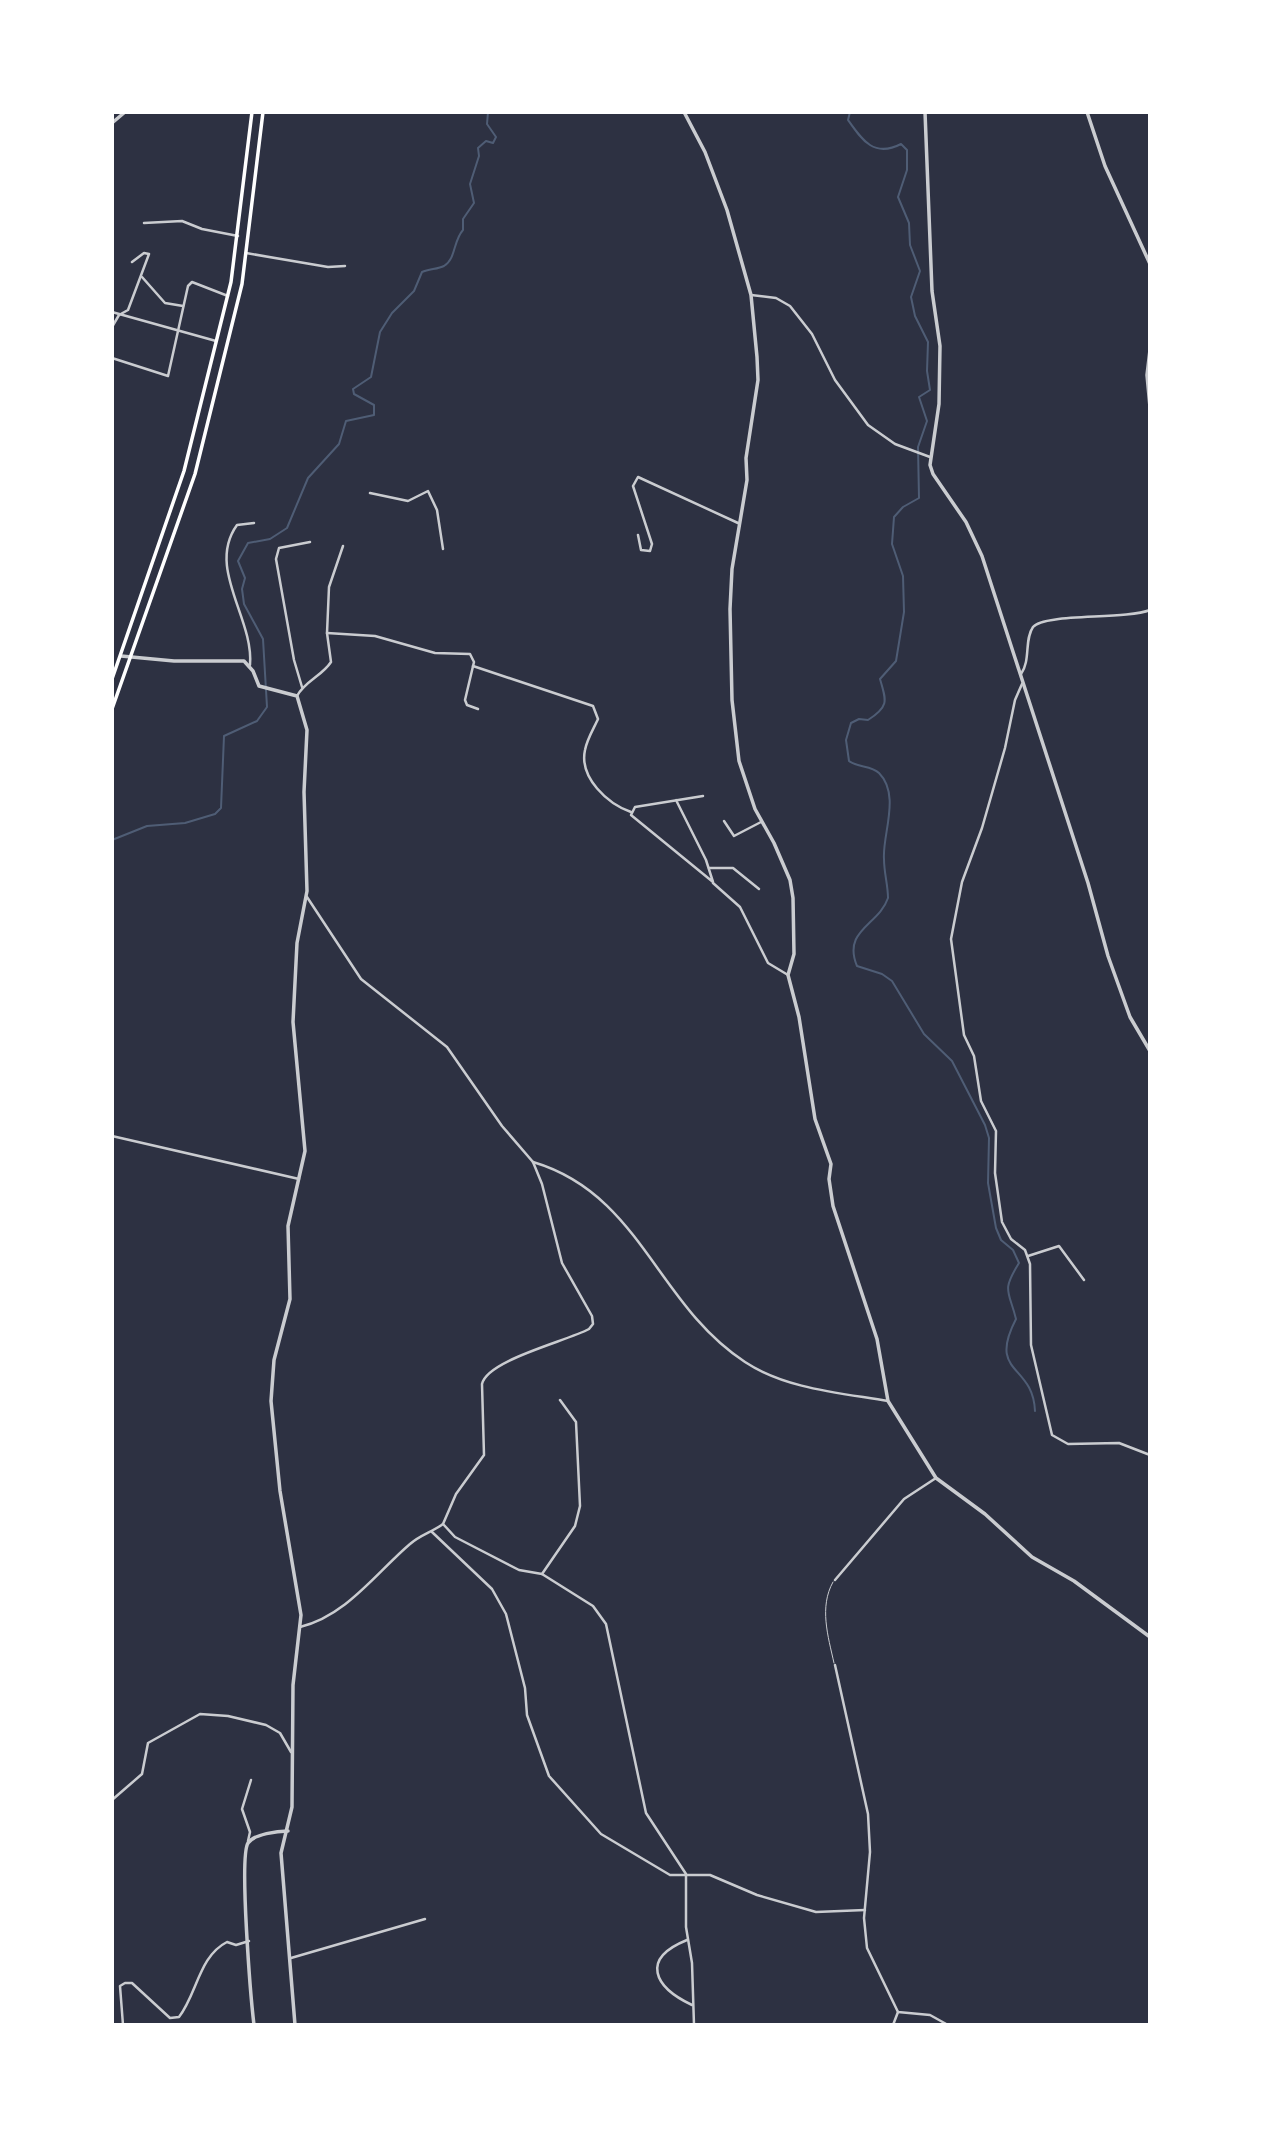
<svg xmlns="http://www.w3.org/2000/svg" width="1262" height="2137" font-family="'Work Sans',sans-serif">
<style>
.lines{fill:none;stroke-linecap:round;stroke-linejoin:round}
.stream{stroke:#4f5d75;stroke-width:2}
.service{stroke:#caccd0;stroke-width:1}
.minor{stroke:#caccd0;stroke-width:2.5}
.tertiary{stroke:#caccd0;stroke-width:3.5}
.secondary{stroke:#fff;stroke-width:3.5}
</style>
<rect width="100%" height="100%" fill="#2d3142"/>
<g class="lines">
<!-- stream -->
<g class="stream">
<path d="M850,112L848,120C862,140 874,158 901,144L907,150V170L898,197L909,223L910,245L920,271L911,297L915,316L928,342L927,371L930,390L919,397L927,421L918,447L919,498L903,507L894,517L892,544L903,576L904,612L896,661L880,679C886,700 890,706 868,720L859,719L851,723L846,740L849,761C858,768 871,765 879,773C901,795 882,835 884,859C884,873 888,885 888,898C879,925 842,930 857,966L882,974L892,981L924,1034L952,1061L985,1125L989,1138L988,1183L996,1228L1001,1240L1013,1250L1019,1263C1001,1292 1009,1290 1016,1319C987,1375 1033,1363 1035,1411"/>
<path d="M112,840L147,826L185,823L215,814L221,808L224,736L257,721L267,707L263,639L244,604L242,589L245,578L238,561L248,543L270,539L287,528L308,478L339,444L346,421L374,415V405L354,394L353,389L371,377L380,332L392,313L414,291L422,272C429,269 438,269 444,266C456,259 453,241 463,230V219L474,203L470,184L479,156L478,148L486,141L493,143L496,137L487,124L488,112"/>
</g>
<!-- service -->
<path class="service" d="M833,1582C819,1607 828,1636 834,1663"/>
<!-- minor -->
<g class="minor">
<polyline points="144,223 182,221 202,229 238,236"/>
<polyline points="246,253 328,267 345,266"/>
<polyline points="142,277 165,303 183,306"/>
<polyline points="751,295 776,298 790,306 812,334 835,380 868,425 895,444 930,457"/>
<polyline points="112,312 216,341"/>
<polyline points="112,327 119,315 128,310 149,254 144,253 132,262"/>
<polyline points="112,358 168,376 188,286 192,282 228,296"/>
<polyline points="370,493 408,501 428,491 437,510 443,549"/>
<polyline points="638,535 641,550 650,551 652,544 633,486 638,477 738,523"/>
<polyline points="327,633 375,636 435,653 470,654 474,662 465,700 467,705 478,709"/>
<path d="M250,665C254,618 206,568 237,525L254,523"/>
<path d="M473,666L593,706L598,719C594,728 587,739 585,750C579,778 608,804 631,812"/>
<path d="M1021,674C1031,660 1024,640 1033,627C1044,613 1125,620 1150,610"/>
<polyline points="1022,684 1015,700 1005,748 982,828 962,882 951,939 964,1035 974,1056 981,1101 996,1131 995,1173 1002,1222 1011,1239 1025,1250 1030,1264 1031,1345 1052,1435 1068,1444 1119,1443 1150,1455"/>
<polyline points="302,687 294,660 276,559 279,548 310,542"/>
<path d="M297,696C305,681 322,676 331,662L327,633L329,587L343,546"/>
<polyline points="676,800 706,860 713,882 631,815 635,807 703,796"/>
<polyline points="724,821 734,836 761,822"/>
<polyline points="709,868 733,868 759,889"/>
<polyline points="713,883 740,907 768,963 788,975"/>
<path d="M307,897L361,979L447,1047L502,1126L533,1162L542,1184L562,1263L592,1316L593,1324L589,1329C567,1341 487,1360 482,1384L484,1455L456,1494L443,1524L455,1537L519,1570L542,1574L593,1606L606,1624L646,1813L686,1874V1927L692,1963L694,2025"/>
<polyline points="112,1136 299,1179"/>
<path d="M533,1162C641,1194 656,1304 745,1362C786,1389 841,1393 888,1401"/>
<polyline points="1028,1256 1059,1246 1084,1280"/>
<polyline points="432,1532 492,1589 506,1614 525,1688 527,1715 549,1776 601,1834 670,1875 710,1875 757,1895 816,1912 865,1910"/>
<polyline points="542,1574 575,1526 580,1506 576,1422 560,1400"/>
<polyline points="835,1580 904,1499 936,1478"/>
<path d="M300,1627C346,1616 376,1573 410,1544C420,1535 432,1532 443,1524"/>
<polyline points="835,1665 868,1814 870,1852 864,1918 867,1948 898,2012 930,2015 948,2025"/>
<polyline points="112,1800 142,1774 148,1743 200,1714 228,1716 266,1725 280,1733 291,1752"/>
<polyline points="248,1841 250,1832 242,1809 251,1780"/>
<path d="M687,1940C640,1959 654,1987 692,2005"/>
<polyline points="291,1958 425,1919"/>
<path d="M123,2025L120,1986L125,1983H132L170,2018L179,2017C197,1994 199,1956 227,1942L236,1945L249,1941"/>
<polyline points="893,2025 898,2012"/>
</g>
<!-- tertiary -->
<g class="tertiary">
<polyline points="684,112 705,152 727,210 751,295 757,357 758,380 746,458 747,480 732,569 730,609 732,700 739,761 755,809 774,843 790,880 793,898 794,954 788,975 799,1017 815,1119 831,1164 829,1179 833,1206 877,1339 888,1401 936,1478 985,1514 1032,1557 1074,1581 1150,1637"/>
<polyline points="925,112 932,291 940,346 939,404 930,465 933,474 966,522 982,556 1088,883 1108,956 1130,1017 1150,1051"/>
<polyline points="1087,112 1105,166 1150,264"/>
<polyline points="112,123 125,112"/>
<polyline points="1150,350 1147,375 1150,407"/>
<polyline points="121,656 174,661 244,661 253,671 259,686 297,696 307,730 304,792 307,891 297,943 293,1022 305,1151 288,1226 290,1299 274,1360 271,1401 280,1491 301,1615 293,1685 292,1807 281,1853 295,2025"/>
<path d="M254,2025C251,2000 239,1857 248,1843C254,1834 278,1831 288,1831"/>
</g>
<!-- secondary -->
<g class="secondary">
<polyline points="112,679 184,471 231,282 252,112"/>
<polyline points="112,709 195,474 242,284 263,112"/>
</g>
</g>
<!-- border -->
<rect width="1262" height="2137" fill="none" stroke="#ffffff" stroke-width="228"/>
</svg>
